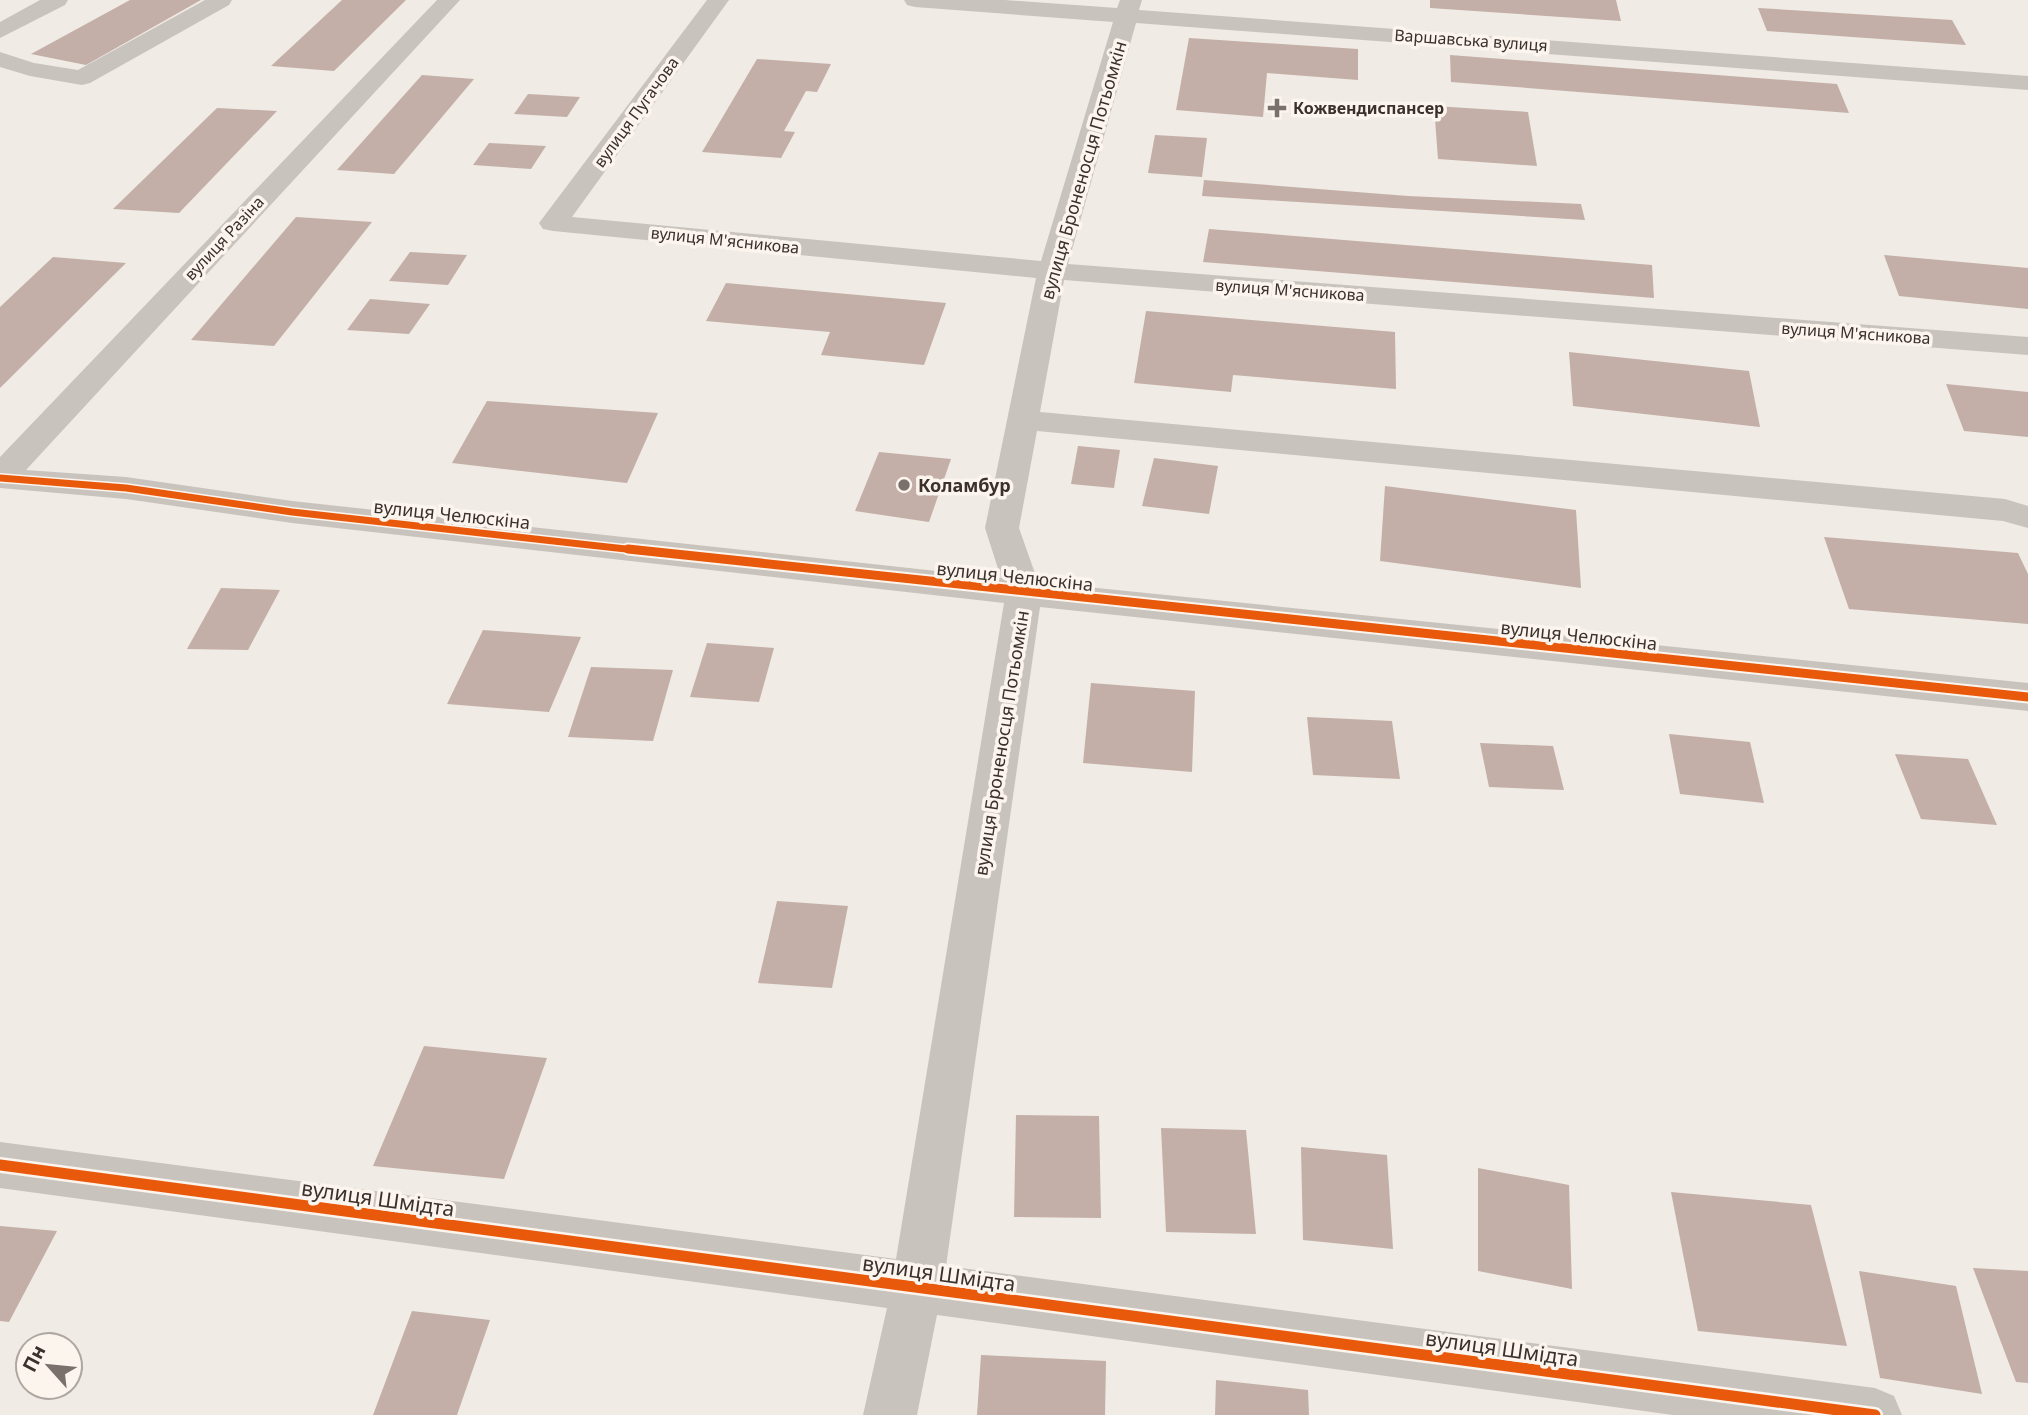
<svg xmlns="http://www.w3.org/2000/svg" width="2028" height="1415" font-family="'Noto Sans',sans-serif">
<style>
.building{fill:#c3afa7}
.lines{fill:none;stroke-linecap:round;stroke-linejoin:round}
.minor{fill:#c9c3be;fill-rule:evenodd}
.cycleway-far2-casing{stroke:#fbf5ee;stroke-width:10}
.cycleway-far1-casing{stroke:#fbf5ee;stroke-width:13}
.cycleway-casing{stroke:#fbf5ee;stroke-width:16}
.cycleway-far2{stroke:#e8590c;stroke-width:7}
.cycleway-far1{stroke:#e8590c;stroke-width:9}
.cycleway{stroke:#e8590c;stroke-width:11}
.poi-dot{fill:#7a716c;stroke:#fbf5ee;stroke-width:2.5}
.labels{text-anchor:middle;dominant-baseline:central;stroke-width:7;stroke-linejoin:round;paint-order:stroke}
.far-street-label{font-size:16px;fill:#3b302b;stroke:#fbf5ee}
.far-poi-label{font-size:16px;font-weight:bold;fill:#3b302b;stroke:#fbf5ee;text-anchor:start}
.street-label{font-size:18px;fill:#3b302b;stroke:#fbf5ee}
.poi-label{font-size:18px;font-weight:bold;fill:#3b302b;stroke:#fbf5ee;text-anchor:start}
.near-street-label{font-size:21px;fill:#3b302b;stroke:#fbf5ee}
</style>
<rect width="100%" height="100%" fill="#f0ebe5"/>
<!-- building -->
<g class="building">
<polygon points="130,0 201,0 86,65 31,54"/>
<polygon points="342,0 406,0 334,71 271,66"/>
<polygon points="1430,0 1616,0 1621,21 1430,8"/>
<polygon points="1758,8 1952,20 1966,45 1767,31"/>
<polygon points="1189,38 1358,49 1358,80 1267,73 1263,117 1176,110"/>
<polygon points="1450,55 1837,84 1849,113 1451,82"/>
<polygon points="757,59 831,64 817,92 806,91 784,131 795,132 781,158 702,152"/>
<polygon points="422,75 474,79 394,174 337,170"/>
<polygon points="528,94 580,97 567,117 514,114"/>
<polygon points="1434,106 1528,112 1537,166 1438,159"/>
<polygon points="217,108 277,111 179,213 113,209"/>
<polygon points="1155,135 1207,138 1202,177 1148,173"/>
<polygon points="489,143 546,146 531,169 473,165"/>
<polygon points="1204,180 1408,196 1581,204 1585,220 1202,196"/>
<polygon points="296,217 372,222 274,346 191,340"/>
<polygon points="1209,229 1652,265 1654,298 1203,262"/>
<polygon points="410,252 467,255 448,285 389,281"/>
<polygon points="1884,255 2028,268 2028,309 1899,296"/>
<polygon points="53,257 126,263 0,388 0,307"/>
<polygon points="726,283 946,303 924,365 821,355 830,332 706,321"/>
<polygon points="370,299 430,304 409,334 347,330"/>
<polygon points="1146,311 1395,332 1396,389 1233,375 1231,392 1134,383"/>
<polygon points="1569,352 1749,371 1760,427 1573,406"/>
<polygon points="1946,384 2028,392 2028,437 1964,431"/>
<polygon points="487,401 658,413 627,483 452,463"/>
<polygon points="1078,446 1120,450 1114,488 1071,484"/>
<polygon points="879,452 951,459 929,522 855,511"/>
<polygon points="1154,458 1218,466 1209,514 1142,506"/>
<polygon points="1385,486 1576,510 1581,588 1380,561"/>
<polygon points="1824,537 2018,553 2028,574 2028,624 1849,609"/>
<polygon points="221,588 280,590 248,650 187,649"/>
<polygon points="483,630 581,637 549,712 447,704"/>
<polygon points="707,643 774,648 759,702 690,697"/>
<polygon points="591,667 673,670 653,741 568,737"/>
<polygon points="1091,683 1195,691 1192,772 1083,763"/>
<polygon points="1307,717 1392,721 1400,779 1313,775"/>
<polygon points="1669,734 1750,742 1764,803 1680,794"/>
<polygon points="1480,743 1553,746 1564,790 1489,787"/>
<polygon points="1895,754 1968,759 1997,825 1921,819"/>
<polygon points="777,901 848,906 832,988 758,983"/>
<polygon points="424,1046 547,1058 504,1179 373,1166"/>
<polygon points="1016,1115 1099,1116 1101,1218 1014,1217"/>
<polygon points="1161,1128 1246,1130 1256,1234 1166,1232"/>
<polygon points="1301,1147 1387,1155 1393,1249 1303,1240"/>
<polygon points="1478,1168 1569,1185 1572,1289 1478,1271"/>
<polygon points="1671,1192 1811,1205 1847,1346 1698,1331"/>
<polygon points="0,1226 57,1231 9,1322 0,1321"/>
<polygon points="1973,1268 2028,1271 2028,1383 2016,1382"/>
<polygon points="1859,1271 1956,1286 1982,1394 1880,1378"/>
<polygon points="412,1311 490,1320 457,1415 373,1415"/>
<polygon points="981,1355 1106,1361 1105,1415 977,1415"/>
<polygon points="1216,1380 1308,1390 1309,1415 1215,1415"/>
</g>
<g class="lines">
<!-- minor -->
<g class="minor">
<polygon points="40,0 68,0 65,5 0,38 0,22"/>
<polygon points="205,0 232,0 229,5 90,83 82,85 30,76 0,67 0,52 34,63 78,70"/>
<polygon points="437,0 460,0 26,470 126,477 292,501 1001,578 985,528 1036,278 553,231 543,229 539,223 707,0 729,0 572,217 1041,261 1113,22 915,7 907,5 904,0 1005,0 1117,8 1120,0 1142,0 1139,10 2028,76 2028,90 1136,23 1068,264 2028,337 2028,355 1064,280 1040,412 2005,499 2028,506 2028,528 2003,521 1037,431 1019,528 1038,582 2028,683 2028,711 1040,607 946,1266 1875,1388 1894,1396 1902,1415 1673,1415 937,1315 917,1415 863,1415 887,1308 0,1188 0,1142 896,1259 1004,603 292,523 126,499 0,488 0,457"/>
</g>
<!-- cycleway-far2 casing -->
<g class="cycleway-far2-casing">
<polyline id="cycleway-far2" points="0,478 126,488 292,512 644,551"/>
</g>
<!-- cycleway-far1 casing -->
<g class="cycleway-far1-casing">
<polyline id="cycleway-far1" points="628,549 2028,697"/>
</g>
<!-- cycleway casing -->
<g class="cycleway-casing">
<polyline id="cycleway" points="0,1165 1875,1415"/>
</g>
<!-- cycleway-far2 -->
<use href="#cycleway-far2" class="cycleway-far2"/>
<!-- cycleway-far1 -->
<use href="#cycleway-far1" class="cycleway-far1"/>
<!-- cycleway -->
<use href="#cycleway" class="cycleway"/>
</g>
<!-- markers -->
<g class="poi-dot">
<path d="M1273.5 97.5h7v7h7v7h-7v7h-7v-7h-7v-7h7z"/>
<circle cx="904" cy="485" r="7"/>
</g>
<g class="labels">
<!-- far-street labels -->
<g class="far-street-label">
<text transform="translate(1471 40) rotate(4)">Варшавська вулиця</text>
<text transform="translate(636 112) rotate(-54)">вулиця Пугачова</text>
<text transform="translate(224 238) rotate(-47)">вулиця Разіна</text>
<text transform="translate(725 240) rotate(6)">вулиця М'ясникова</text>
<text transform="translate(1290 290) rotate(4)">вулиця М'ясникова</text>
<text transform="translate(1856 333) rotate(4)">вулиця М'ясникова</text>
</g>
<!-- far-poi labels -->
<g class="far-poi-label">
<text x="1293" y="108">Кожвендиспансер</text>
</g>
<!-- street labels -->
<g class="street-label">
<text transform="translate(1083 170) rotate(-74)">вулиця Броненосця Потьомкін</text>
<text transform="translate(452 514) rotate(6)">вулиця Челюскіна</text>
<text transform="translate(1015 576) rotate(6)">вулиця Челюскіна</text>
<text transform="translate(1579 635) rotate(6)">вулиця Челюскіна</text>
<text transform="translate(1001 743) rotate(-81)">вулиця Броненосця Потьомкін</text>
</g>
<!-- poi labels -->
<g class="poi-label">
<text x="918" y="485">Коламбур</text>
</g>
<!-- near-street labels -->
<g class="near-street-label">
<text transform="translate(378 1198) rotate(8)">вулиця Шмідта</text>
<text transform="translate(939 1273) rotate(8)">вулиця Шмідта</text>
<text transform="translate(1502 1348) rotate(8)">вулиця Шмідта</text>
</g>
</g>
<!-- north arrow -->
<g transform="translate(49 1366) rotate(297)"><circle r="33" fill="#fbf5ee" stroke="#aea6a0" stroke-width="2"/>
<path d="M0-5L12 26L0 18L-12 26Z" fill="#7a716c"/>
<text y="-10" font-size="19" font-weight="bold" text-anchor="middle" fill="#3b302b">Пн</text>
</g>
</svg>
